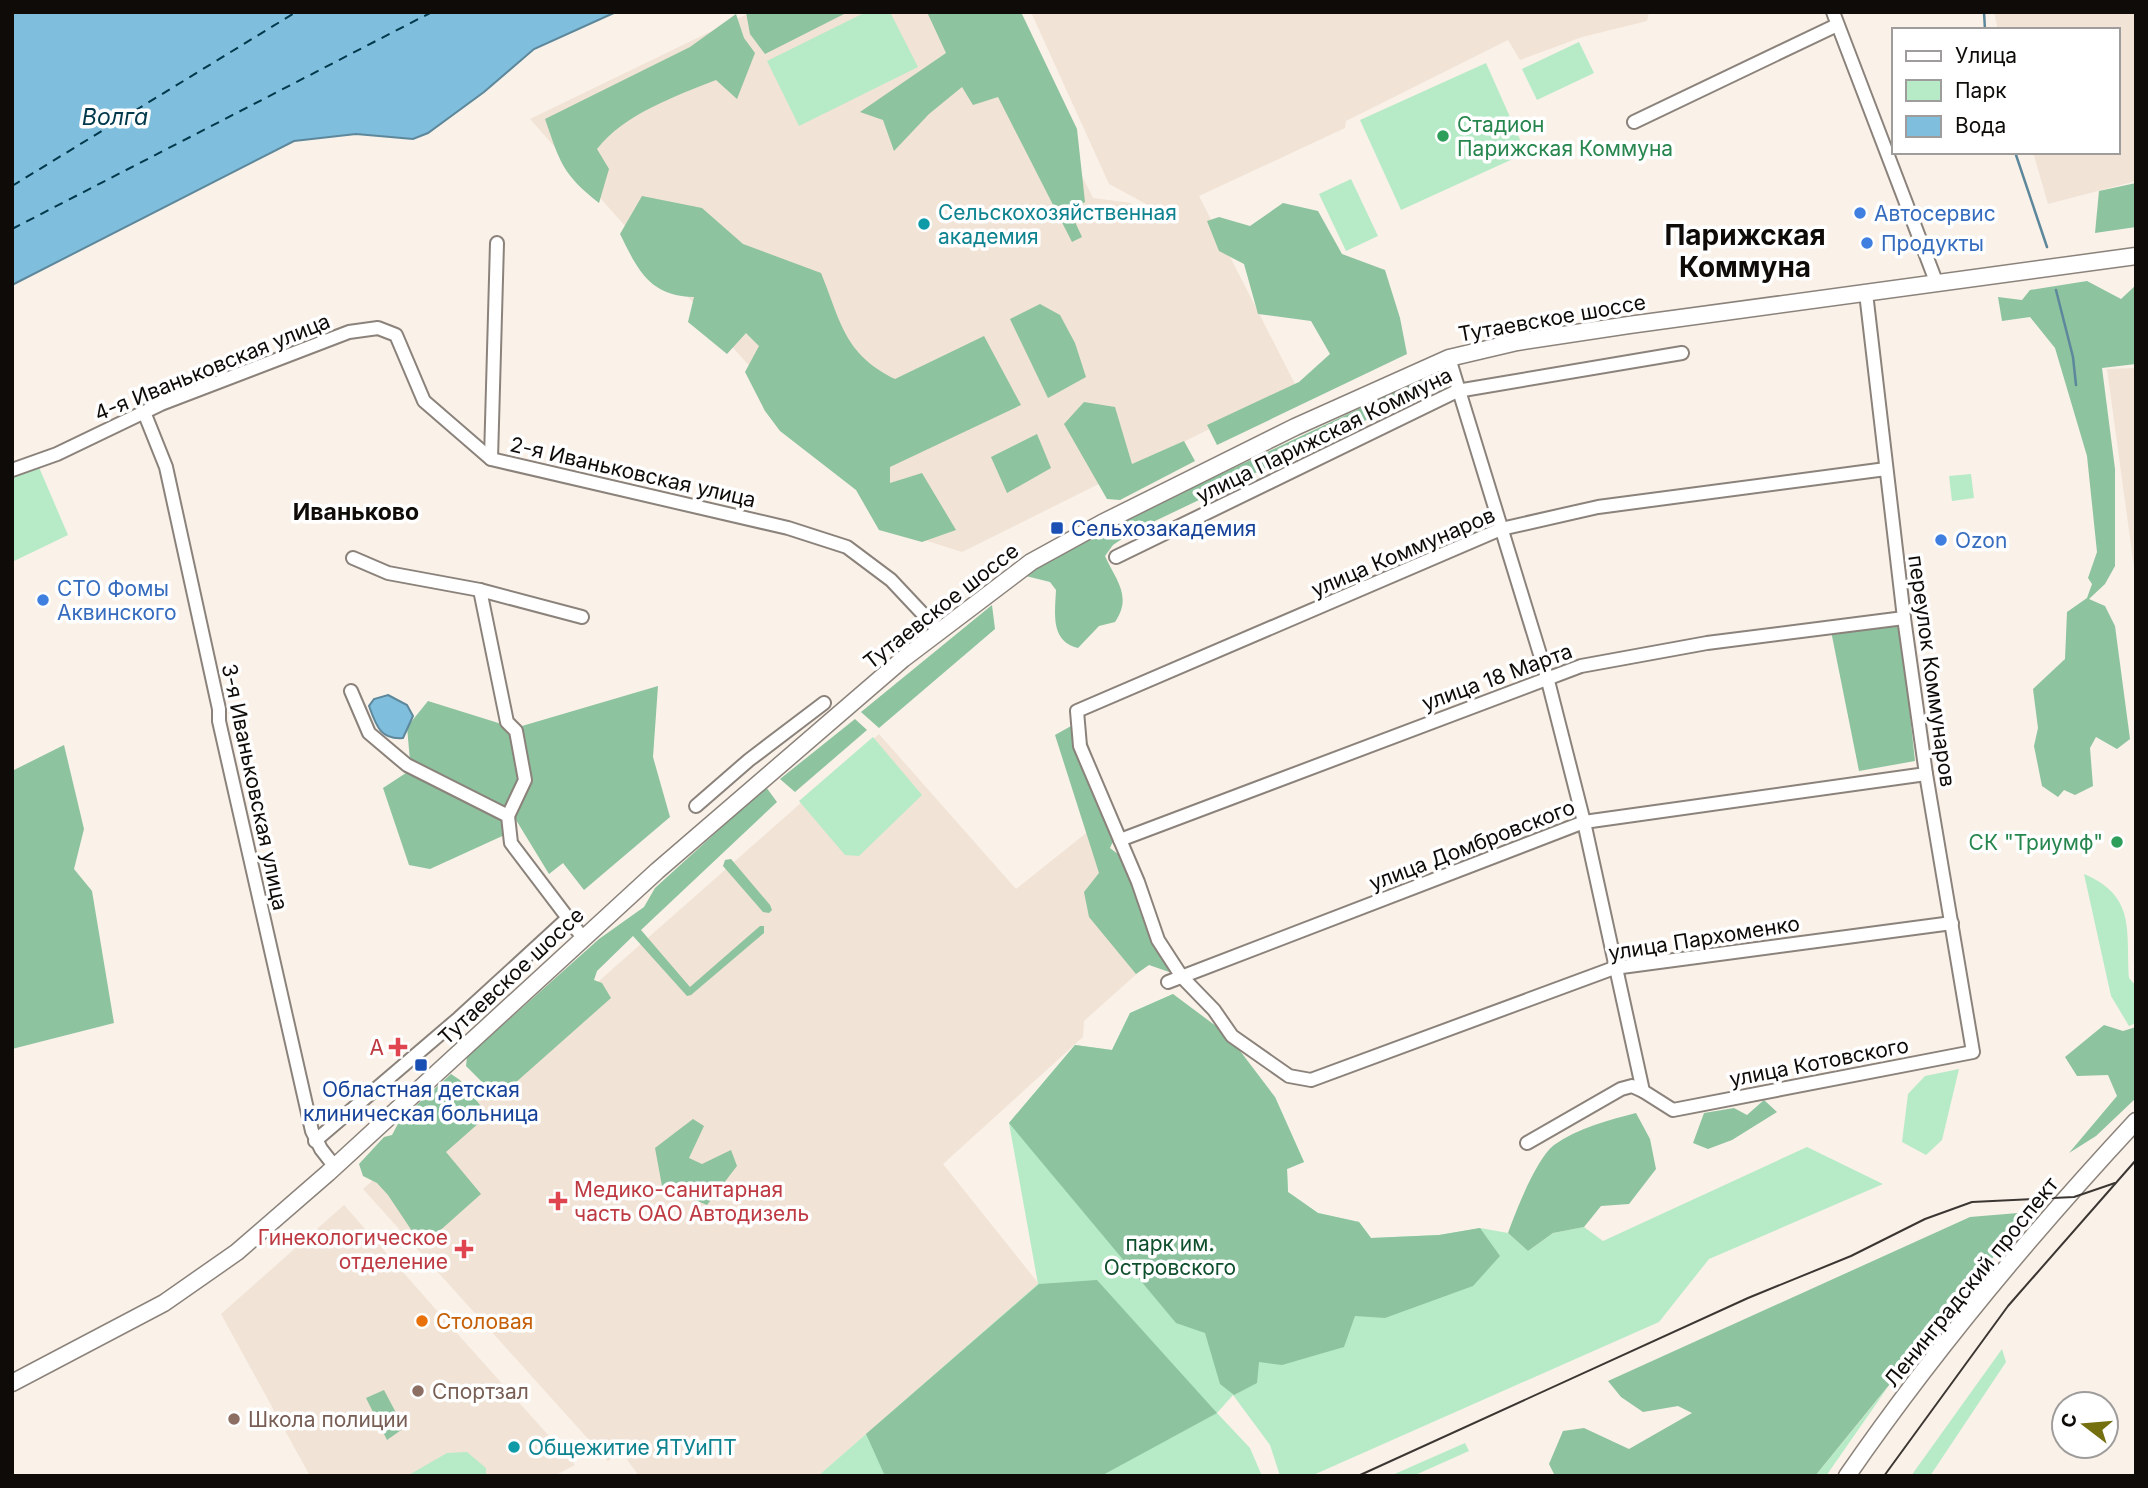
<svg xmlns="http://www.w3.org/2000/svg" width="2148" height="1488" font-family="Inter,sans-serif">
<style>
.built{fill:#f1e3d5}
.green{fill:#b7ebc7}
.forest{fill:#8dc39f}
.water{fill:#7fbedc;stroke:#5d889c;stroke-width:2}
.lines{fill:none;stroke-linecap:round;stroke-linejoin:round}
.stream{stroke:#5d889c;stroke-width:2.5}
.ferry{stroke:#00384c;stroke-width:2;stroke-dasharray:9 7;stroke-linecap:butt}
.minor-casing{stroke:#8b837b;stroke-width:16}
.major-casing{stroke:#8b837b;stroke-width:19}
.minor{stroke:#fff;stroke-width:12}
.major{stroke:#fff;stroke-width:16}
.tram{stroke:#3b3632;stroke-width:2}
.leisure-dot{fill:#2e9e5b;stroke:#fff;stroke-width:2.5}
.shop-dot{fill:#3f7fe0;stroke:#fff;stroke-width:2.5}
.culture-dot{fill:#0f9aa8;stroke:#fff;stroke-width:2.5}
.transit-dot{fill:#1a4fb4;stroke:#fff;stroke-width:2.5}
.health-dot{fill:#e0444e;stroke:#fff;stroke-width:2.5}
.food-dot{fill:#e8710a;stroke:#fff;stroke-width:2.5}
.education-dot{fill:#8d6e63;stroke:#fff;stroke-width:2.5}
.labels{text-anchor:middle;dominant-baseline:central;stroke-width:7;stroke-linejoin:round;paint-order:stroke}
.leisure-label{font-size:21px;fill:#27864d;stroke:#fff;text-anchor:start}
.culture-label{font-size:21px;fill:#0d838f;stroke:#fff;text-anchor:start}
.shop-label{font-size:21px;fill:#366cbe;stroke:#fff;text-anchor:start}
.street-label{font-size:21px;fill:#0e0b08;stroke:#fff}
.transit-label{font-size:21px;fill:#164399;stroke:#fff;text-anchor:start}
.health-label{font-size:21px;fill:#be3a42;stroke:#fff;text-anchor:end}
.park-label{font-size:21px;fill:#0e4f2c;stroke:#fff}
.food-label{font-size:21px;fill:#c56008;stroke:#fff;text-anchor:start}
.education-label{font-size:21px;fill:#785e54;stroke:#fff;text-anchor:start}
.water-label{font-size:23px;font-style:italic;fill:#00384c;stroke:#fff}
.neighbourhood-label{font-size:23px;font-weight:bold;fill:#0e0b08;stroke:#fff}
.district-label{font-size:28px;font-weight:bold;fill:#0e0b08;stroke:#fff}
</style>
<rect width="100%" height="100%" fill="#faf1e8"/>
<!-- built -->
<g class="built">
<polygon points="751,12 1000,12 1093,198 1131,203 1152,219 1163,213 1109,184 1031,12 1649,12 1647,21 1582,37 1520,60 1508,40 1346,121 1345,128 1199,196 1296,386 962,552 896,531 530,119"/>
<polygon points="1994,12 2136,12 2136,181 2048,204 2033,152 2118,152 2118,30 1998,30"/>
<polygon points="2136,368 2136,582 2107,369"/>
<polygon points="879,734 1016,889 1090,830 1150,962 1084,1021 1083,1037 943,1164 1039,1284 818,1476 639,1476 620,1450 608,1461 363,1189"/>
<polygon points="344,1205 446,1321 575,1465 554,1476 310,1476 221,1314"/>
</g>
<!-- green -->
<g class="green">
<polygon points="866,12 890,12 918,67 799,126 767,61"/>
<polygon points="1579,42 1594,73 1537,100 1522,69"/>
<polygon points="1486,63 1526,153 1401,210 1360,120"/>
<polygon points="1351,179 1378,236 1346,251 1319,194"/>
<polygon points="38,465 68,535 12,562 12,472"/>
<polygon points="1971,474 1974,498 1952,501 1949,476"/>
<polygon points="873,737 922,795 859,856 845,855 799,801"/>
<path d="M2084,874C2136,896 2126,930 2129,978L2136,986V1023L2129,1026L2111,996Z"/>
<polygon points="1173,994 1275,1097 1304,1162 1287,1169 1288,1192 1318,1213 1359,1222 1371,1238 1439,1235 1480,1228 1508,1233 1528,1251 1553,1233 1584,1227 1603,1241 1807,1147 1883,1184 1709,1259 1659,1322 1311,1476 1280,1476 1270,1445 1233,1395 1217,1413 1250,1448 1262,1476 818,1476 1038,1284 1009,1123 1075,1045 1112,1050 1130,1013"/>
<polygon points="1959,1069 1942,1140 1926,1155 1902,1142 1908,1094 1925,1076"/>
<polygon points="2002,1349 2006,1362 1930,1476 1911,1476"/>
<polygon points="1888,1387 1826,1476 1815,1476"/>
<polygon points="1465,1443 1469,1451 1413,1476 1390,1476"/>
<polygon points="467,1452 486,1468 486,1476 407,1476 447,1453"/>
</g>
<!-- forest -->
<g class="forest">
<polygon points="746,12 848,12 765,54 750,34"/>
<polygon points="927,12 1021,12 1077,129 1085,202 1070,211 1082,237 1072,242 998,97 973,105 962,87 929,114 894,151 883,120 860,112 946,53"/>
<path d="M736,14L744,38L755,53L737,99L716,80C676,96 624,114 597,149L609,169L599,203C562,174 560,162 545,119L690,47Z"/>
<polygon points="2136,183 2136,227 2095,233 2099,191"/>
<path d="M642,196L702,208L743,244L821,273C841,322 844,354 895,379L984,336L1021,405L890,467V483L922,473L956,530L922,542L879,530L856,490L780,431L765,411L745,372L759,346L746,333L727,354L688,322L694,297C649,296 638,270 620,234Z"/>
<polygon points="1283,203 1318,211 1342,254 1385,270 1400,318 1407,354 1217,445 1207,425 1299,382 1330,354 1311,321 1258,314 1244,264 1219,251 1207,221 1219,217 1250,226"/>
<polygon points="2087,281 2121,299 2136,285 2136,364 2102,368 2115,469 2115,566 2105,584 2089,599 2105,606 2115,626 2130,739 2117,749 2096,737 2090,748 2093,786 2075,795 2064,790 2058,797 2042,786 2034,746 2038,728 2033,689 2065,659 2067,612 2087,598 2092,584 2088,578 2097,552 2087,456 2055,348 2030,317 2002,321 1998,297 2022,300 2030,290"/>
<polygon points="1040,304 1060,315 1075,343 1086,377 1048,398 1010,319"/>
<path d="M1437,372H1445L1448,381L1132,532L1113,545L1105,556C1115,579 1133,596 1115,622L1099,626L1078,648C1050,641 1055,613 1056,590L1050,582L1026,576L1035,566L1106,528Z"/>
<polygon points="1084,402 1115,407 1132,464 1184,441 1195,461 1120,500 1107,499 1064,424"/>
<polygon points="1037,434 1051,468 1007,493 991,457"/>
<polygon points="992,605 995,629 879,728 861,712"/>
<polygon points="1900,621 1915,761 1859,771 1831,631"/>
<polygon points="658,686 653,757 670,817 584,890 563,863 549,874 513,815 530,781 522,726"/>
<polygon points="428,701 508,726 519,780 506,811 410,761 407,727"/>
<polygon points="855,719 867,730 795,792 780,779"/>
<polygon points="1080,721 1118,830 1110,848 1127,861 1158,940 1173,949 1176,963 1172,973 1149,965 1136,974 1089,917 1084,892 1099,873 1055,735"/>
<polygon points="64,745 84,829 74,869 92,891 114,1023 12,1049 12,771"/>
<polygon points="409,771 503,819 511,832 430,869 409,865 383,788"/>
<polygon points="766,787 777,802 641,930 690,987 760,926 764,926 764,933 691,995 687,996 633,936 597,971 594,980 602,983 611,998 498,1098 466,1066 467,1057 599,939 644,907 655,888"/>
<polygon points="731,859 770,905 772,910 769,913 763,912 723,866 725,860"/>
<polygon points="1173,994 1228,1035 1275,1097 1304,1162 1287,1169 1288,1192 1318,1213 1359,1222 1371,1238 1439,1235 1480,1228 1500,1256 1473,1286 1385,1318 1355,1316 1344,1347 1282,1365 1259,1362 1257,1383 1234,1395 1220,1384 1205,1333 1176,1323 1009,1123 1075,1045 1112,1050 1130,1013"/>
<polygon points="2104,1025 2123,1031 2136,1027 2136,1098 2096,1136 2069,1153 2117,1096 2108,1075 2077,1076 2065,1057"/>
<polygon points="451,1074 460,1080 488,1115 446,1152 481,1194 426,1243 416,1237 388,1195 377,1183 363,1176 359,1164 384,1137 392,1135 400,1120"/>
<polygon points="1764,1100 1777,1112 1732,1140 1708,1149 1693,1143 1704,1113 1734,1108 1747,1115"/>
<path d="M1636,1113L1650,1139L1656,1169L1629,1204L1601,1206L1584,1227L1553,1233L1528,1251L1508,1233C1516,1211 1536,1159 1554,1145C1578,1128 1609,1120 1636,1113Z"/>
<polygon points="693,1119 704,1126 689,1158 702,1164 731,1150 737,1166 707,1205 662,1186 655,1148"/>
<polygon points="2030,1212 1815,1476 1555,1476 1549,1464 1563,1431 1584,1428 1629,1449 1692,1413 1678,1406 1643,1412 1621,1397 1608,1381 1970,1217"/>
<polygon points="1097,1280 1217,1413 1101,1476 885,1476 866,1434 1039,1284"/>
<polygon points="384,1390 404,1428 387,1440 366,1398"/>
</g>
<!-- water -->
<g class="water">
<polygon points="12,12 616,12 534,49 484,92 428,133 413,139 356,134 294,141 12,285"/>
<path d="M388,695L407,705L413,716L403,738C380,740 376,725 369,706L374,699Z"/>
</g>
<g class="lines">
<!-- stream -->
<g class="stream">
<polyline points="1984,12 1985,30"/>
<polyline points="2015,152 2047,247"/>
<polyline points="2056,290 2073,357 2076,385"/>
</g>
<!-- ferry -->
<g class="ferry">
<polyline points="12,186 296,12"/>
<polyline points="12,229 432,12"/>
</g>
<!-- minor casing -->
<g class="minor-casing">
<g id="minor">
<polyline points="1833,12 1937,284"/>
<polyline points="1634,122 1837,25"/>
<polyline points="1449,358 1547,677 1584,822 1643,1091 1673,1110 1973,1052 1926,774 1904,618 1866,293"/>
<polyline points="144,412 166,467 219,709 219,721 312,1131 321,1149 335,1167"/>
<polyline points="491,459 497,243"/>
<polyline points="1886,469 1598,507 1501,529 1077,711 1080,746 1138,882 1158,940 1182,977 1214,1010 1232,1036 1289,1076 1311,1080 1614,968 1952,923"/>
<polyline points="12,470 57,454 161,404 349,332 378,328 396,335 424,401 491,459 788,528 847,547 891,580 938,630"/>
<polyline points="1116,557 1457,391 1682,353"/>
<polyline points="353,558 388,573 480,590 582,617"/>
<polyline points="480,590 507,722 516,731 525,780 508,816"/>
<polyline points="351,691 369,733 407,765 508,816 511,843 583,938"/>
<polyline points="696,806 749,760 824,703"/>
<polyline points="1120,840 1581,666 1707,643 1904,618"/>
<polyline points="1168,982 1584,822 1926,774"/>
<polyline points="315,1141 459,1018 567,919"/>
<polyline points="1527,1143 1621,1089 1632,1086 1643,1091"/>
</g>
</g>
<!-- major casing -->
<g class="major-casing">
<g id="major">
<polyline points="12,1383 164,1303 237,1252 328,1173 657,871 903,659 1031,562 1102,523 1295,427 1449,358 1517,342 1629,325 2136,256"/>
<path d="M1847,1476C1934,1350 2032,1233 2136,1121"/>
</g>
</g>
<!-- minor -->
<use href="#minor" class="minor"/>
<!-- major -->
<use href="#major" class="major"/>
<!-- tram -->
<g class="tram">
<polyline points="1358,1476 1748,1298 1851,1256 1925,1219 1972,1202 2074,1197 2115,1183"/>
<polyline points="1884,1476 2008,1306 2136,1160"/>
</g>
</g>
<!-- markers -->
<g class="leisure-dot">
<circle cx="1443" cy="136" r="7"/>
<circle cx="2117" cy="842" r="7"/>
</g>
<g class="shop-dot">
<circle cx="1860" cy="213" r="7"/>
<circle cx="1867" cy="243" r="7"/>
<circle cx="1941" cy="540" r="7"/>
<circle cx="43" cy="600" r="7"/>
</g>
<g class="culture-dot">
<circle cx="924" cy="224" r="7"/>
<circle cx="514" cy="1447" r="7"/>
</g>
<g class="transit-dot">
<rect x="1050" y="521" width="14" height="14" rx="3.5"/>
<rect x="414" y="1058" width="14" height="14" rx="3.5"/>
</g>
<g class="health-dot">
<path d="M394.5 1036.5h7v7h7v7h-7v7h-7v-7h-7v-7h7z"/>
<path d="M554.5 1190.5h7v7h7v7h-7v7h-7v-7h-7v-7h7z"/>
<path d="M460.5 1238.5h7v7h7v7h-7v7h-7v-7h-7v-7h7z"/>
</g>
<circle class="food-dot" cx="422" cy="1321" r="7"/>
<g class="education-dot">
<circle cx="418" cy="1391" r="7"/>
<circle cx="234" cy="1419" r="7"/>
</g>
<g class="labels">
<!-- leisure labels -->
<g class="leisure-label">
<text x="1457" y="124">Стадион<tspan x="1457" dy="24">Парижская Коммуна</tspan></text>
<text x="2103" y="842" text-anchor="end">СК "Триумф"</text>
</g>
<!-- culture labels -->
<g class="culture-label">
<text x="938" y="212">Сельскохозяйственная<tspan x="938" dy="24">академия</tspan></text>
<text x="528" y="1447">Общежитие ЯТУиПТ</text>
</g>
<!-- shop labels -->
<g class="shop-label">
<text x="1874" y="213">Автосервис</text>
<text x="1881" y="243">Продукты</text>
<text x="1955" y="540">Ozon</text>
<text x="57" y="588">СТО Фомы<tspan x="57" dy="24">Аквинского</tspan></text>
</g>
<!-- street labels -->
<g class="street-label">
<text transform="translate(1552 318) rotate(-10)">Тутаевское шоссе</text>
<text transform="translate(212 367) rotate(-22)">4-я Иваньковская улица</text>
<text transform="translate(1324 435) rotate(-26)">улица Парижская Коммуна</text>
<text transform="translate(633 472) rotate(13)">2-я Иваньковская улица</text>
<text transform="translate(1403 552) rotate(-23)">улица Коммунаров</text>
<text transform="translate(941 606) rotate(-38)">Тутаевское шоссе</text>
<text transform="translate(1932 671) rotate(82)">переулок Коммунаров</text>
<text transform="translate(1497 677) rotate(-20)">улица 18 Марта</text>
<text transform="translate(255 787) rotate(78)">3-я Иваньковская улица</text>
<text transform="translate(1472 845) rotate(-21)">улица Домбровского</text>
<text transform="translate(1704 938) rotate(-9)">улица Пархоменко</text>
<text transform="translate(511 976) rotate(-43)">Тутаевское шоссе</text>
<text transform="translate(1819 1062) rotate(-11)">улица Котовского</text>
<text transform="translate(1971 1282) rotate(-51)">Ленинградский проспект</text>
</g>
<!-- transit labels -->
<g class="transit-label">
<text x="1071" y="528">Сельхозакадемия</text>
<text x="421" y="1089" text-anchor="middle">Областная детская<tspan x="421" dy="24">клиническая больница</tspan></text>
</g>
<!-- health labels -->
<g class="health-label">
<text x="384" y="1047">А</text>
<text x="574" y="1189" text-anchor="start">Медико-санитарная<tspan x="574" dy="24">часть ОАО Автодизель</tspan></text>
<text x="448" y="1237">Гинекологическое<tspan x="448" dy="24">отделение</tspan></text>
</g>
<!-- park labels -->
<g class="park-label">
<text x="1170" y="1243">парк им.<tspan x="1170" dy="24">Островского</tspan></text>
</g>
<!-- food labels -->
<g class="food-label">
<text x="436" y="1321">Столовая</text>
</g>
<!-- education labels -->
<g class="education-label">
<text x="432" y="1391">Спортзал</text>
<text x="248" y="1419">Школа полиции</text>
</g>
<!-- water labels -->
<g class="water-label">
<text x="115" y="117">Волга</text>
</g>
<!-- neighbourhood labels -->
<g class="neighbourhood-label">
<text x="356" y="512">Иваньково</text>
</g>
<!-- district labels -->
<g class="district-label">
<text x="1745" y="235">Парижская<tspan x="1745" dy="32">Коммуна</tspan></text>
</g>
</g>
<!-- border -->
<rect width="2148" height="1488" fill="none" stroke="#0e0b08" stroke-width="28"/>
<!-- legend -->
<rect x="1892" y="28" width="228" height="126" fill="#ffffff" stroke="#9f9d9c" stroke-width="2"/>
<rect x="1906" y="51" width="35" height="10" fill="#ffffff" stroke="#9f9d9c" stroke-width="2"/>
<text x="1955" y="63" font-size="21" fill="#0e0b08">Улица</text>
<rect x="1906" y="80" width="35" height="21" fill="#b7ebc7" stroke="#9f9d9c" stroke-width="2"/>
<text x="1955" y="98" font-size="21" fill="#0e0b08">Парк</text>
<rect x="1906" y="116" width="35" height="21" fill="#7fbedc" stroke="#9f9d9c" stroke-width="2"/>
<text x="1955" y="133" font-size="21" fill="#0e0b08">Вода</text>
<!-- north arrow -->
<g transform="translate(2085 1425) rotate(286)"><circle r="33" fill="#ffffff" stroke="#9f9d9c" stroke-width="2"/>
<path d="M0-5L12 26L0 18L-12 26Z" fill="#746f0f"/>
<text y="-10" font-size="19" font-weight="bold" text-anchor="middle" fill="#0e0b08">С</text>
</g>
</svg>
